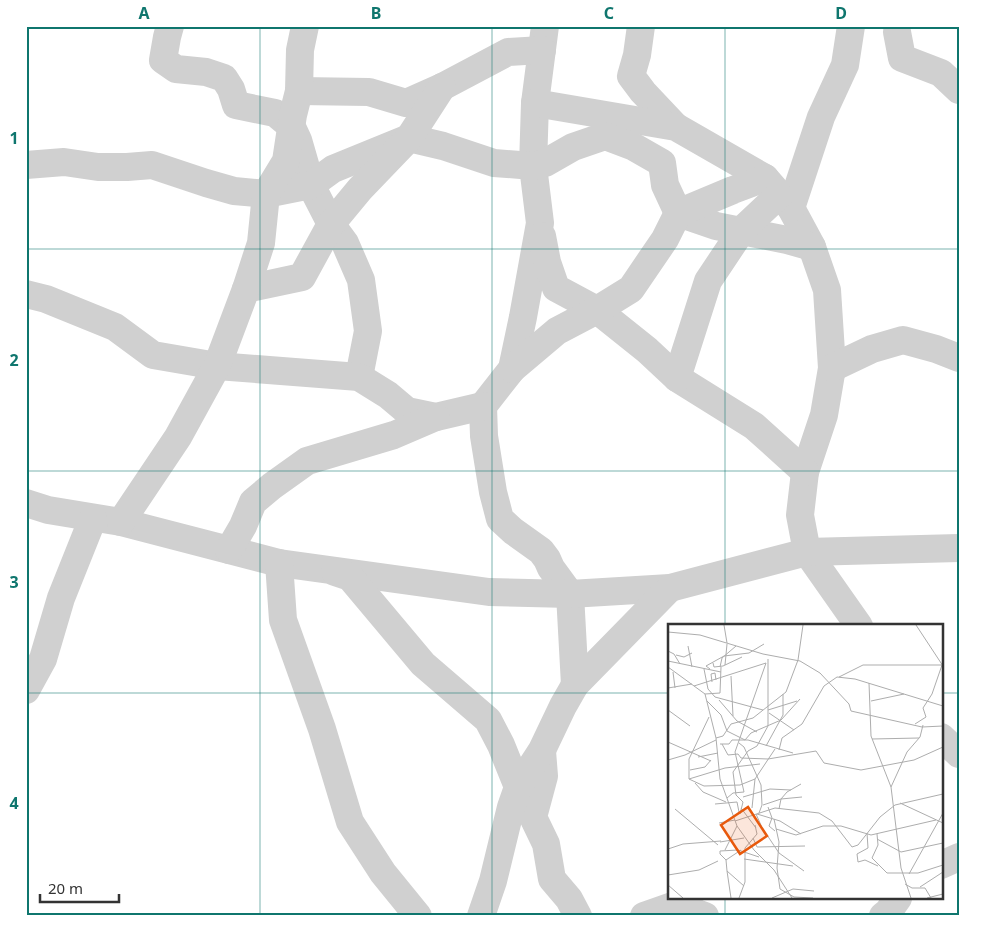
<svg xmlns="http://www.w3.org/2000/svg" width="985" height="942" font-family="'Noto Sans',sans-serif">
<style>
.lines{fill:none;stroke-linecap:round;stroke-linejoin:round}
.minor{stroke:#d0d0d0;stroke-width:28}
.grid{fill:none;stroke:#0f766e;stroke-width:1;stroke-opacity:0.55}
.inset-road{fill:none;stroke:#adadad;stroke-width:1}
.view{fill:#e8590c;fill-opacity:0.15;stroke:#e8590c;stroke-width:2.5}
.inset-edge{fill:none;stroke:#333;stroke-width:2.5}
.neatline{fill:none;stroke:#0f766e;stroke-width:2}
.grid-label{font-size:16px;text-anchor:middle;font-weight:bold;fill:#0f766e}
</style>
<rect width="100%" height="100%" fill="#fff"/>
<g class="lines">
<!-- minor -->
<g class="minor">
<polyline points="170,26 167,37 163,60 176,69 206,72 224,78 231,89 236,105 275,113 292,127 298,140 311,185 331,224 345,243 361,280 368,331 359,377"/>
<polyline points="545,26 535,103 533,166 540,223 523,317 512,369 483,406 484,436 493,492 500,519 513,531 541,551 547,559 551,568 570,594 575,685"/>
<polyline points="641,26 637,55 631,76 643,92 676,127"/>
<polyline points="897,32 902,58 941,73 959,90"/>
<polyline points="299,91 369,92 406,103 442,87 508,52 542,50"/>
<polyline points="535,103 676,127 765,178 791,208 812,247 827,290 832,368 824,415 805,472 800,515 807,552 859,626"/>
<polyline points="26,165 64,162 98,167 127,167 152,165 206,183 234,191 266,194 311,185 333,169 409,138 443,146 494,163 533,166 545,163 573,147 605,136 634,147 662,163 665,185 678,213 716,226 787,240 812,247"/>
<polyline points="791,208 821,117 845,65 851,26"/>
<polyline points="542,236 547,262 556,288 597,310 647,350 677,378 754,426 805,472"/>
<polyline points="246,289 302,277 331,224 360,189 409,138 442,87"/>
<polyline points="26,294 46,299 115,327 153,355 217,366 359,377 388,395 407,411 436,417 483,406"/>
<polyline points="832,368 872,349 903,340 936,349 959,358"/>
<polyline points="512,369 557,331 597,310 631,289 665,239 678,213 733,190 765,178"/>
<polyline points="677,378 708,281 742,230 779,195"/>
<polyline points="26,503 48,510 121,522 279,563 489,592 570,594 670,588 807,552 959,548"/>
<polyline points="121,522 178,437 217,366 246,289 261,243 266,194 286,161 293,115 299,91 300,50 305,26"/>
<polyline points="229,550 243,526 253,502 272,486 307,461 394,435 436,417"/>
<polyline points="279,563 283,620 322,729 350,822 383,873 418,916"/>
<polyline points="335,572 350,577 423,664 488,720 501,745 518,787"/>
<polyline points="26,690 43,659 61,598 93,518"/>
<polyline points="941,737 959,754"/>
<polyline points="542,751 544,776 533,817 546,844 552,879 569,899 578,916"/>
<polyline points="941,865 959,857"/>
<polyline points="481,916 493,881 511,807 518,787 542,750 563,706 575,685 670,588"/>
<polyline points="644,916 681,903 697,913 705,916"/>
<polyline points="883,916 888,912 898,898"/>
</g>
</g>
<!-- grid -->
<path class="grid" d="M260,26V916M492,26V916M725,26V626M26,249H959M26,471H959M26,693H669M941,693H959M725,898V916"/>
<!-- overview -->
<g transform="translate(668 624)">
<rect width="275" height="275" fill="#fff"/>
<path class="inset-road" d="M56,1L59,19M248,1L275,42M0,8L32,11L95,30L132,37L152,49L181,80L183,87L254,103L275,102M20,22L24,43M0,27L6,30L12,40M8,31L16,33L24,29M0,37L53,48M45,39L46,43L55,42L74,33M57,41L59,20M0,43L37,70L48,114L52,155L69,202L86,226L106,246L124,274M52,43L54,34L68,22M36,45L40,65L47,73L95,86M42,45L38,42L56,32L81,29L96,20M5,48L7,64M63,52L65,92M171,53L195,41H274L264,70L255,84L258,93L247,100M44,58L43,50L47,49L48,56M201,59L203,112L223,163L233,244L243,274M26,62L98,39M0,64L24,60M37,70L52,69L53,43M51,76L69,97L89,108M39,77L53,91L59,107L77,116L83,109L113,96L132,75M203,77L236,70M0,86L22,102M100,86L129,77M101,89L126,106M48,114L55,112L63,100L85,94L118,68L130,36L135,1M204,115L251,114M0,118L43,137M71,119L76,123L93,161L94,181L91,189M52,120H61L64,116H80L125,129M54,120L60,131L70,130L73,134L100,135L148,127L156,139L193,146L246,136L275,123M98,122L115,91V70M111,126L114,114L134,100L156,62L169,53L187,55L275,82M30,133L50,129M0,136L17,131L48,116M22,146L37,143L43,136M21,155L57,144L92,140M21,155L36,162L72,161L87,155M21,155V135L41,93M27,159L35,168L58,178M223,163L239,128L252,113L255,101M75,173L102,165L123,166M59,174L65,169L76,168L67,128L98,39M232,179L275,199M47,180L69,178L71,188M95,181L113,175L119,168L133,160M100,183L104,194L101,202L107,207M73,184L88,204M84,184L87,155L107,125M7,185L50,221M111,185L113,175L134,173M72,190L75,178L68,171L65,148L80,127L89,122L100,102V35M88,190L96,208M89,190L112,197L133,210M106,195L111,218L109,244L112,265L126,273L145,274M67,197L107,184L151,189L164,197L184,223L190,221L212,193L227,181L275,170M51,199L67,196M108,205L128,211L155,202H173L203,211L268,196M199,209L200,224M209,210L210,221L204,234L219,249H250L275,241M99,211L111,229L136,247M85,214L89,223L137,222M209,215L233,228L275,219M52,218L76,214M64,218L70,226L91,233M200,224L189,230L190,238L197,236L210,242M0,225L15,220L53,217M57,226L69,202M70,226L52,227V230L58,236L59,247L76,262M76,235L125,242M58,236L73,226M59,247L63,274M241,250L275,189M0,251L31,246L50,237M237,260L244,264H257L263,274M0,261L15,274M252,263L275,248M71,274L77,258V224L89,210L87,201M104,274L125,265L146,267M259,274L275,270"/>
<path class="view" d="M80,183L99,212L72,230L53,201Z"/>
<rect width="275" height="275" class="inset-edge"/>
</g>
<!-- border -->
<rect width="985" height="942" fill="none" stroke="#ffffff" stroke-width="55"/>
<!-- scale -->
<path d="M40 894v8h79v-8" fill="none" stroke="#333333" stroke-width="2.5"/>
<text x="48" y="894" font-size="15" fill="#333333" stroke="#ffffff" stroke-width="4" paint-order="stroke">20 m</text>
<rect x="28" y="28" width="930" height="886" class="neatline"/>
<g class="grid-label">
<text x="144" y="19">A</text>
<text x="376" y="19">B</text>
<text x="609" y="19">C</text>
<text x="841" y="19">D</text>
<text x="14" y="144">1</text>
<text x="14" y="366">2</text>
<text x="14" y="588">3</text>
<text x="14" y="809">4</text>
</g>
</svg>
